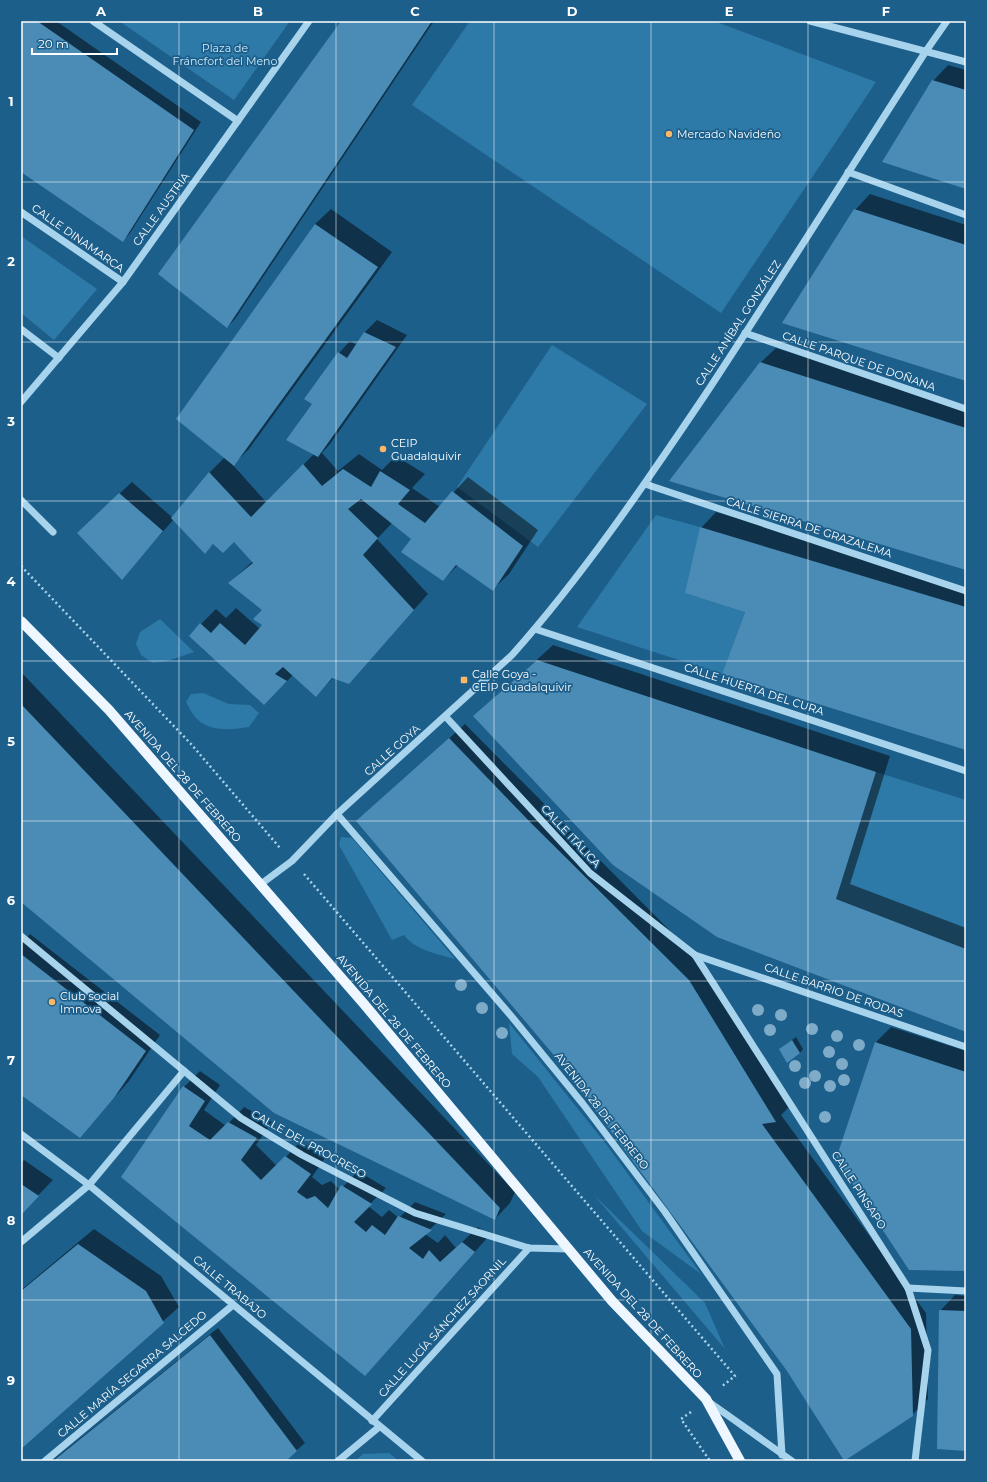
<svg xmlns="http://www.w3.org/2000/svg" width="987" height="1482" font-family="Montserrat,sans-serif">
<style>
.green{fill:#2d79a7}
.shadow{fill:#0007}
.building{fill:#4a8cb5}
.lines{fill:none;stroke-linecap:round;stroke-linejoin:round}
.path{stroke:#a8d3ec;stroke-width:2.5;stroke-dasharray:2 3;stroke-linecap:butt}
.minor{stroke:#a8d3ec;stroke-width:7}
.major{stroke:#eef7ff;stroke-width:10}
.tree{fill:#7eabc8}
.grid{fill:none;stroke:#fff;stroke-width:1;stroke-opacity:0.55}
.poi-dot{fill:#fcb866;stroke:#1d5f8b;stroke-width:1.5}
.labels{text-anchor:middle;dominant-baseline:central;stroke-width:3.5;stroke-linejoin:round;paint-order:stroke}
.park-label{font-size:11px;fill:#cee9f9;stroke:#1d5f8b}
.poi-label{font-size:11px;fill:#fff;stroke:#1d5f8b;text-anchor:start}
.street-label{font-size:11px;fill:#fff;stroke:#1d5f8b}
.neatline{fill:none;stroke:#fff;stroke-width:1.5}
.grid-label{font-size:13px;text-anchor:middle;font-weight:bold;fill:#fff}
</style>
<rect width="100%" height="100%" fill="#1d5f8b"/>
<!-- green -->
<g class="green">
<polygon points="119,21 290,21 234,100"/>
<polygon points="470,21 714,21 876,82 721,313 412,105"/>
<polygon points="21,236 97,289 54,340 21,313"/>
<polygon points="552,345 647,404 538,547 457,487"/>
<polygon points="656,515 700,527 745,612 722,674 577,627"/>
<polygon points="160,619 194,652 167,661 153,663 141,655 136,644 140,632"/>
<path d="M203,693L229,704L250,705L259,713L249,727C232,730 209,732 196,718C192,714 189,707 186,702L191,694Z"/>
<polygon points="876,772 966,800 966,949 836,899"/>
<path d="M341,837L352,838L455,959C437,954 415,950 404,935L392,940L339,845Z"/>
<polygon points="509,1023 606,1144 701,1274 642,1231 538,1077 512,1054"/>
<polygon points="594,1195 705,1303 725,1349"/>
<polygon points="389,1453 399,1461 355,1461 363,1454"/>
</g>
<!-- shadow -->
<g class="shadow">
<polygon points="21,21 56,21 201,122 130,233 123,241 21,171"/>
<polygon points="342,21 434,21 235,319 227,327"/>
<polygon points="948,65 966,70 966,188 933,81"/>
<polygon points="870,194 966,225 966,379 855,210"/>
<polygon points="331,209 392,252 249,449 233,465 266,502 314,454 314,404 339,353 350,341 357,345 365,332 377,320 407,335 330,444 322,453 338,471 359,454 382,470 396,456 425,474 412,488 440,507 468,477 538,530 509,574 493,589 458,565 443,580 413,539 392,523 377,539 428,594 349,683 334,677 316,696 293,675 264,704 201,624 216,609 226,618 236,608 260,629 263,624 263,610 229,583 253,561 234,541 214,543 205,552 174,519 122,578 90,521 132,482 173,518 210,472 225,457 315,224"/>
<polygon points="776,348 966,408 966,569 760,363"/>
<polygon points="716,512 966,588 966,749 747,611 701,528"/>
<polygon points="553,645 890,756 850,884 966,928 966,1032 475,716"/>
<polygon points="21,672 515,1192 510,1203 495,1219 21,901"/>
<polygon points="465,724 704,965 790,1106 781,1115 926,1313 928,1399 912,1415 843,1460 788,1370 564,1066 358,821"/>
<polygon points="30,934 160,1035 129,1081 80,1137 21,1092 21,943"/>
<polygon points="891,1027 966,1051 966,1270 837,1159 876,1042"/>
<polygon points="796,1037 803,1049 800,1053 780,1049"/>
<polygon points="200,1071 220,1085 204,1110 226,1126 244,1107 272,1122 256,1145 277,1166 301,1141 325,1158 312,1177 322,1185 331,1181 340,1190 358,1171 386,1188 368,1206 382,1217 389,1210 399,1218 415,1202 446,1214 425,1234 438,1243 445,1235 456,1248 478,1227 489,1236 365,1375 122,1177 184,1087"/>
<polygon points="24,1160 53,1180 21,1213 21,1164"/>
<polygon points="94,1229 161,1276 179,1307 21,1448 21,1290"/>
<polygon points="955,1295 966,1296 966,1450 940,1311"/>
<polygon points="218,1328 305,1443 284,1461 52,1461"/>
</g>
<!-- building -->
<g class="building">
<polygon points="21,21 37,21 194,130 123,242 21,172"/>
<polygon points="341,21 432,21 227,328 158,274"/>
<polygon points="932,80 966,90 966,189 882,162"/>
<polygon points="854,209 966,245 966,381 782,323"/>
<polygon points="315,224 378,267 234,466 176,419"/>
<polygon points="364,332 396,347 318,457 286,440 312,404 304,399 338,352 347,358"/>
<polygon points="760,362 966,428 966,570 669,481"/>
<polygon points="303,464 322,486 343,469 371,487 380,471 410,490 398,504 425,523 452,491 523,546 493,591 456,565 443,581 401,552 411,539 361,499 348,509 378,538 363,555 414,610 349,684 332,678 316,697 283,667 275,674 287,681 264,705 189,636 200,623 211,633 220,623 245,645 262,625 253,619 262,610 228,583 253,563 234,542 223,553 213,544 205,554 171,518 209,472 251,517"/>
<polygon points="119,493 163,531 122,580 77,533"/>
<polygon points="700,527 966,607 966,750 722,674 745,612 685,593"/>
<polygon points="537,660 876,772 836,899 966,949 966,1032 717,937 613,865 473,716"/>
<polygon points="21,704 500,1208 495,1220 274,1113 21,902"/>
<polygon points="449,738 532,824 689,980 776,1122 762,1124 911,1329 913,1416 844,1461 787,1371 563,1066 356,821"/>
<polygon points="21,954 146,1051 114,1098 80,1138 21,1095"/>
<polygon points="792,1040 800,1053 787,1063 779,1049"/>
<polygon points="875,1042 966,1072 966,1271 909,1270 836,1159"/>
<polygon points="183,1086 205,1101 189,1126 210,1140 228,1122 257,1138 241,1160 261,1180 285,1156 311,1174 297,1192 307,1199 315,1196 328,1208 341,1185 372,1204 354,1222 366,1232 372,1225 385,1235 398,1216 432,1230 409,1248 423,1259 429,1250 440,1262 462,1242 475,1252 365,1376 121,1177"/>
<polygon points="21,1184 39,1196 21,1215"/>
<polygon points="78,1244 146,1291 164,1323 21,1449 21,1291"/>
<polygon points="939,1310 966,1311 966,1451 937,1449"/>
<polygon points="210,1335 297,1451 286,1461 53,1461"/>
</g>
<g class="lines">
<!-- path -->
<g class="path">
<polyline points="21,566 191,744 280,848"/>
<polyline points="304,874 735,1376 721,1387"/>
<polyline points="691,1412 681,1419 710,1461"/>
</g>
<!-- minor -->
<g class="minor">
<polyline points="93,21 238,121"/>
<polyline points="810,21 966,62"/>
<polyline points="848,172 966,215"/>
<polyline points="21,212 123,282"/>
<polyline points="21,329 59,358"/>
<polyline points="745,333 966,409"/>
<polyline points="21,402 123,282 309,21"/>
<polyline points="645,484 966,591"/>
<polyline points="21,500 53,532"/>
<polyline points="535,629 966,771"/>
<polyline points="446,717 590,873 695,955 908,1288 928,1350 915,1461"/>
<polyline points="337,814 512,1017 583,1104 665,1212 777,1374 782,1455"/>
<path d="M261,884L292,861L337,814L512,655C584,574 645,484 705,395C780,281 852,166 926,51L947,21"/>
<polyline points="21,936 241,1118 302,1155 415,1213 529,1248 569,1249"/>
<polyline points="695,955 966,1047"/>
<polyline points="21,1134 89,1185 422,1461"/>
<polyline points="21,1242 89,1185 184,1071"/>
<polyline points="908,1288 966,1291"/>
<polyline points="709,1402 792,1461"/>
<polyline points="372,1421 529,1248"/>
<polyline points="45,1461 233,1305"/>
<polyline points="338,1461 379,1427"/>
</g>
<!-- major -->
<polyline class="major" points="21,621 109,710 364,1004 612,1301 706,1399 740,1461"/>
</g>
<!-- trees -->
<g class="tree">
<circle cx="461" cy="985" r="6"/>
<circle cx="482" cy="1008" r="6"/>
<circle cx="758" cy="1010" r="6"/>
<circle cx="781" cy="1015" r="6"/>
<circle cx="812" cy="1029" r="6"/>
<circle cx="770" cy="1030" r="6"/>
<circle cx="502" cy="1033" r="6"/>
<circle cx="837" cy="1036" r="6"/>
<circle cx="859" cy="1045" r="6"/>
<circle cx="829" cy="1052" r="6"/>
<circle cx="842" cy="1064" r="6"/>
<circle cx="795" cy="1066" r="6"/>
<circle cx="815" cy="1076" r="6"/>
<circle cx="844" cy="1080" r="6"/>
<circle cx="805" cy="1083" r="6"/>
<circle cx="830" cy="1086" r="6"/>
<circle cx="825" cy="1117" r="6"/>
</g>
<!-- grid -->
<path class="grid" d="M179,21V1461M336,21V1461M494,21V1461M651,21V1461M808,21V1461M21,182H966M21,342H966M21,501H966M21,661H966M21,821H966M21,981H966M21,1140H966M21,1300H966"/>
<!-- markers -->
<g class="poi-dot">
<circle cx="669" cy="134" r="4"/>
<circle cx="383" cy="449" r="4"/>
<rect x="460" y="676" width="8" height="8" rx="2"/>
<circle cx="52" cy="1002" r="4"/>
</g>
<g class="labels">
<!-- park labels -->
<g class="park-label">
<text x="225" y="48">Plaza de<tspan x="225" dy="13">Fráncfort del Meno</tspan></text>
</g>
<!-- poi labels -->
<g class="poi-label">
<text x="677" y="134">Mercado Navideño</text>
<text x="391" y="443">CEIP<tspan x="391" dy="13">Guadalquivir</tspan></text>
<text x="472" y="674">Calle Goya -<tspan x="472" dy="13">CEIP Guadalquivir</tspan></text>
<text x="60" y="996">Club social<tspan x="60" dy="13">Imnova</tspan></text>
</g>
<!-- street labels -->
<g class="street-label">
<text transform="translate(161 209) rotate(-54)">CALLE AUSTRIA</text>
<text transform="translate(78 238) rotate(35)">CALLE DINAMARCA</text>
<text transform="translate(738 323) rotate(-57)">CALLE ANÍBAL GONZÁLEZ</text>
<text transform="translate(859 361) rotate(19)">CALLE PARQUE DE DOÑANA</text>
<text transform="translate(809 527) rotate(18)">CALLE SIERRA DE GRAZALEMA</text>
<text transform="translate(754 689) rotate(18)">CALLE HUERTA DEL CURA</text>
<text transform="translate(392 750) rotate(-42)">CALLE GOYA</text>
<text transform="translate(183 776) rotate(49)">AVENIDA DEL 28 DE FEBRERO</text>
<text transform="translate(571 836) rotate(47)">CALLE ITÁLICA</text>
<text transform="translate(834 990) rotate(19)">CALLE BARRIO DE RODAS</text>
<text transform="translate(394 1021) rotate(50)">AVENIDA DEL 28 DE FEBRERO</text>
<text transform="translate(602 1111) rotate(52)">AVENIDA 28 DE FEBRERO</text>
<text transform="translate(309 1144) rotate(29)">CALLE DEL PROGRESO</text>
<text transform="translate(859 1190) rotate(57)">CALLE PINSAPO</text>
<text transform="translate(230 1287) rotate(40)">CALLE TRABAJO</text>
<text transform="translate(643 1313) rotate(48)">AVENIDA DEL 28 DE FEBRERO</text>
<text transform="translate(442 1327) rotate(-48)">CALLE LUCÍA SÁNCHEZ SAORNIL</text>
<text transform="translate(132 1374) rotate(-40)">CALLE MARÍA SEGARRA SALCEDO</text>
</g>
</g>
<!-- border -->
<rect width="987" height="1482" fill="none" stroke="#1d5f8b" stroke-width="44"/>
<!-- scale -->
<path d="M32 48v6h85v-6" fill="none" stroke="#ffffff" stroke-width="2"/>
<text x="38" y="48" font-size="12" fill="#ffffff" stroke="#1d5f8b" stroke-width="3" paint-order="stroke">20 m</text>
<rect x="22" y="22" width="943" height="1438" class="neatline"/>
<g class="grid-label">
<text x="101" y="16">A</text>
<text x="258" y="16">B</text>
<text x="415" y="16">C</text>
<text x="572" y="16">D</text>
<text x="729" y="16">E</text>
<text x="886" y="16">F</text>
<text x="11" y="106">1</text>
<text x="11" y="266">2</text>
<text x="11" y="426">3</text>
<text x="11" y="586">4</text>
<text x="11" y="746">5</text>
<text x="11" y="905">6</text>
<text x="11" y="1065">7</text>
<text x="11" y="1225">8</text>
<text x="11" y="1385">9</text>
</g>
</svg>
